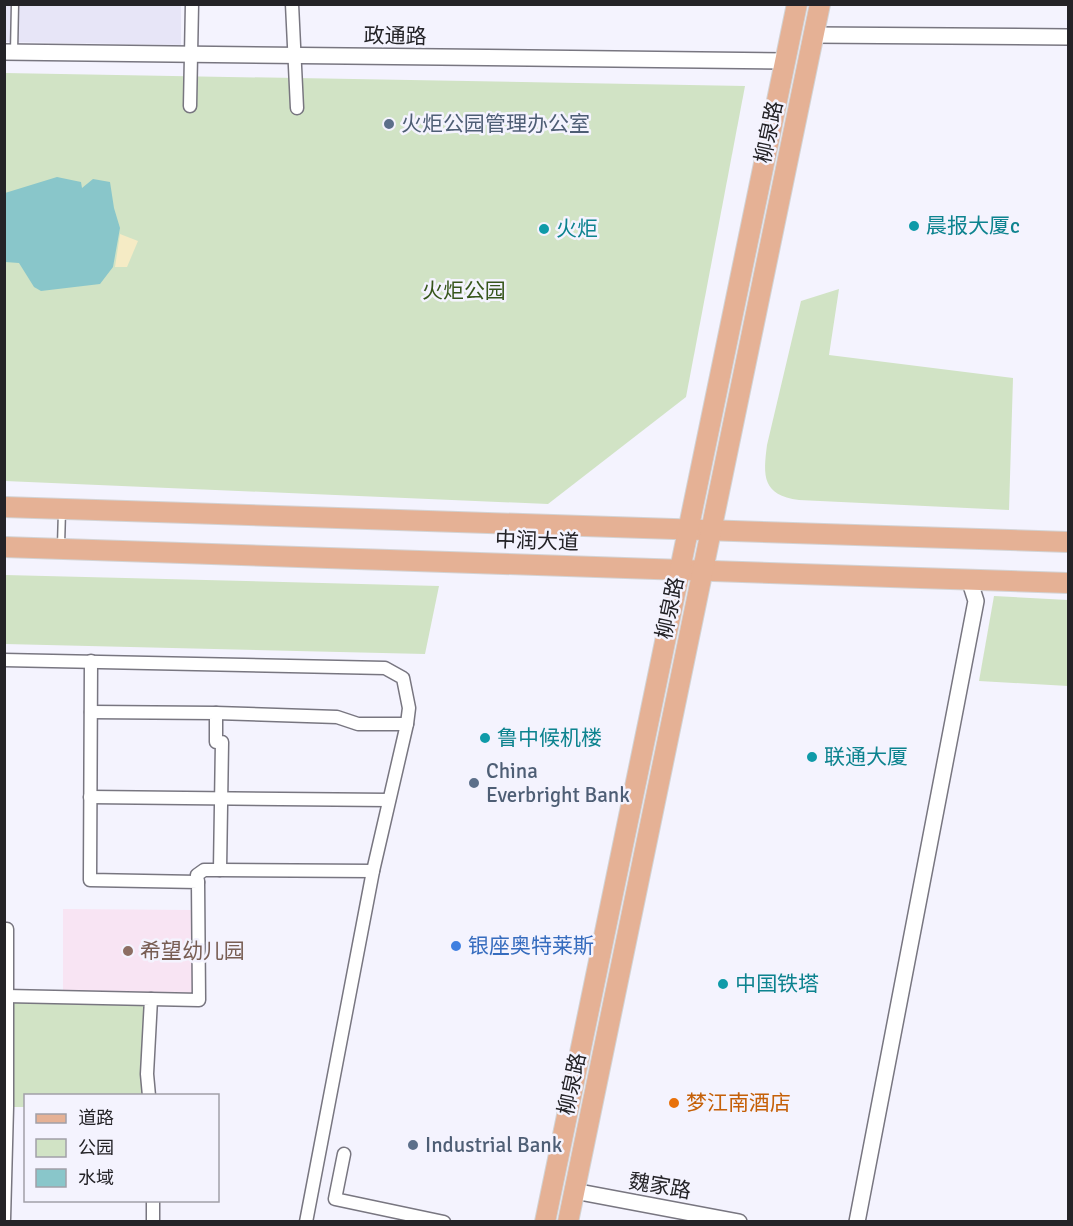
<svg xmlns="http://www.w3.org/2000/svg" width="1073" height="1226" font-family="Signika,'Noto Sans SC',sans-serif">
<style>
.built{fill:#e7e5f7}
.education{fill:#f8e4f3}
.green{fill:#d1e3c5}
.sand{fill:#f5ebc5}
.water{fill:#89c6ca}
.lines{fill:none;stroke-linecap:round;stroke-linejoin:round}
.service-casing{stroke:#787680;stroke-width:9}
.minor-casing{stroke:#787680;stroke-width:15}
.tertiary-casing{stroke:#787680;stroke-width:18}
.primary-casing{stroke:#d3d3d4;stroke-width:22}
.service{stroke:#fff;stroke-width:6}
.minor{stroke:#fff;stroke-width:12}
.tertiary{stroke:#fff;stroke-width:15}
.primary{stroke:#e5b195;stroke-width:20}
.service-dot{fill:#5c6f8a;stroke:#f4f3fe;stroke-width:2}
.culture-dot{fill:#0f9aa8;stroke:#f4f3fe;stroke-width:2}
.shop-dot{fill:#3f7fe0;stroke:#f4f3fe;stroke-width:2}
.education-dot{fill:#8d6e63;stroke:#f4f3fe;stroke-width:2}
.food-dot{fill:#e8710a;stroke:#f4f3fe;stroke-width:2}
.labels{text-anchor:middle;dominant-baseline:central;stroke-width:5;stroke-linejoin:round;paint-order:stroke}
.street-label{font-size:21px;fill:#242327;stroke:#f4f3fe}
.service-label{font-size:21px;fill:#4e5e75;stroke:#f4f3fe;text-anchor:start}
.culture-label{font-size:21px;fill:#0d838f;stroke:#f4f3fe;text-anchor:start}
.park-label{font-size:21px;fill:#37561c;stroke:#f4f3fe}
.shop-label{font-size:21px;fill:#366cbe;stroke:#f4f3fe;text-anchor:start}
.education-label{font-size:21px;fill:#785e54;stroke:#f4f3fe;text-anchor:start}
.food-label{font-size:21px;fill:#c56008;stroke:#f4f3fe;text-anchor:start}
</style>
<rect width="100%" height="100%" fill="#f4f3fe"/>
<!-- built -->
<polygon class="built" points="5,5 181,5 181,45 5,42"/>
<!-- education -->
<polygon class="education" points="63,909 194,910 193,994 63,992"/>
<!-- green -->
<g class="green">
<polygon points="5,73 745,86 686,397 548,504 5,481"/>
<path d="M839,289L829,355L1013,378L1009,510L799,500C762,495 763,476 767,445L801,301Z"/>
<polygon points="5,575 439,586 425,654 5,644"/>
<polygon points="994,596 1068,600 1068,686 979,681"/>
<polygon points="6,996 151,999 149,1095 26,1096 25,1107 7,1107"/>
</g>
<!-- sand -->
<polygon class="sand" points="120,234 138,241 127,267 115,267"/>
<!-- water -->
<polygon class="water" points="57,177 81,182 82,188 93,179 110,182 114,208 120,228 113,267 100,284 41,291 34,287 19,263 5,262 5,193"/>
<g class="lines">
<!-- service casing -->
<g class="service-casing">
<g id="service">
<polyline points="14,52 15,4"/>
<polyline points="61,545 62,511"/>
</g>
</g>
<!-- minor casing -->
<g class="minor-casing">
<g id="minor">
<polyline points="292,4 297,108"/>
<polyline points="190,106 192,4"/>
<polyline points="4,660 385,668 403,678 409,708 407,724 373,871 306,1222"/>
<polyline points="91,661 90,880 198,882 199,1000 151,999"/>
<polyline points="91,712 216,713 216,742 222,742 220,870 204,870 197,875 198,882"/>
<polyline points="216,713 337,717 358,724 407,724"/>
<polyline points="90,797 389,800"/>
<polyline points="220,870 373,871"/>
<polyline points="4,929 7,929 7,1107 4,1219"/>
<polyline points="6,996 151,999 147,1074 149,1096"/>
<polyline points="344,1154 335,1199 444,1222"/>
<polyline points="153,1222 153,1200"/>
</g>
</g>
<!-- tertiary casing -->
<g class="tertiary-casing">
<g id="tertiary">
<polyline points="813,35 1068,37"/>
<polyline points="4,52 785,61"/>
<polyline points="574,1191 739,1222"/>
<polyline points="857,1222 976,601 969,579"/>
</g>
</g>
<!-- primary casing -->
<g class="primary-casing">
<g id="primary">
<polyline points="4,507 1068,542"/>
<polyline points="4,547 1068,583"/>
<polyline points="545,1222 797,4"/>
<polyline points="568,1222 820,4"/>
</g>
</g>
<!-- service -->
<use href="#service" class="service"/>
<!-- minor -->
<use href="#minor" class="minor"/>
<!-- tertiary -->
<use href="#tertiary" class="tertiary"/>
<!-- primary -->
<use href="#primary" class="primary"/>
</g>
<!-- markers -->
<g class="service-dot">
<circle cx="389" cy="124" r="6"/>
<circle cx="474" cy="783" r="6"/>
<circle cx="413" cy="1145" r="6"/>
</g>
<g class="culture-dot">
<circle cx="914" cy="226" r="6"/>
<circle cx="544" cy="229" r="6"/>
<circle cx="485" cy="738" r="6"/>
<circle cx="812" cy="757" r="6"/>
<circle cx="723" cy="984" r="6"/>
</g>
<circle class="shop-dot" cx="456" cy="946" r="6"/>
<circle class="education-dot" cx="128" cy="951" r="6"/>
<circle class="food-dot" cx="674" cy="1103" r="6"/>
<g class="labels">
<!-- street labels -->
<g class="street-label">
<text transform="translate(395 36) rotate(1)">政通路</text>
<text transform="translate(769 132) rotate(-78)">柳泉路</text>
<text transform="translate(537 541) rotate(2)">中润大道</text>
<text transform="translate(670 608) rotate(-78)">柳泉路</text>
<text transform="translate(572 1084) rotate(-78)">柳泉路</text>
<text transform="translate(660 1186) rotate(10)">魏家路</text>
</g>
<!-- service labels -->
<g class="service-label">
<text x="401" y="124">火炬公园管理办公室</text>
<text x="486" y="771">China<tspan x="486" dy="24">Everbright Bank</tspan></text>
<text x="425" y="1145">Industrial Bank</text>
</g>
<!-- culture labels -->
<g class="culture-label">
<text x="926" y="226">晨报大厦c</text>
<text x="556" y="229">火炬</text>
<text x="497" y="738">鲁中候机楼</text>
<text x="824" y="757">联通大厦</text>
<text x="735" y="984">中国铁塔</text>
</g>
<!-- park labels -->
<g class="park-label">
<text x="464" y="291">火炬公园</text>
</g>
<!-- shop labels -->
<g class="shop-label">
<text x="468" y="946">银座奥特莱斯</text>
</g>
<!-- education labels -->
<g class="education-label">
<text x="140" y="951">希望幼儿园</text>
</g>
<!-- food labels -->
<g class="food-label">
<text x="686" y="1103">梦江南酒店</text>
</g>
</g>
<!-- border -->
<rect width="1073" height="1226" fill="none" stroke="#242327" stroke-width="12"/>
<!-- legend -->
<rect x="24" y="1094" width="195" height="108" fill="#f4f3fe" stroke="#a1a0a8" stroke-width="1.5"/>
<rect x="36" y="1114" width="30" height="9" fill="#e5b195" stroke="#a1a0a8" stroke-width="1.5"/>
<text x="78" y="1124" font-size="18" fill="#242327">道路</text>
<rect x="36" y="1139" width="30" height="18" fill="#d1e3c5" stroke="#a1a0a8" stroke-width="1.5"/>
<text x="78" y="1154" font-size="18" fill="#242327">公园</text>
<rect x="36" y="1169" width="30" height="18" fill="#89c6ca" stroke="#a1a0a8" stroke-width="1.5"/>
<text x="78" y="1184" font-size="18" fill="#242327">水域</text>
</svg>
